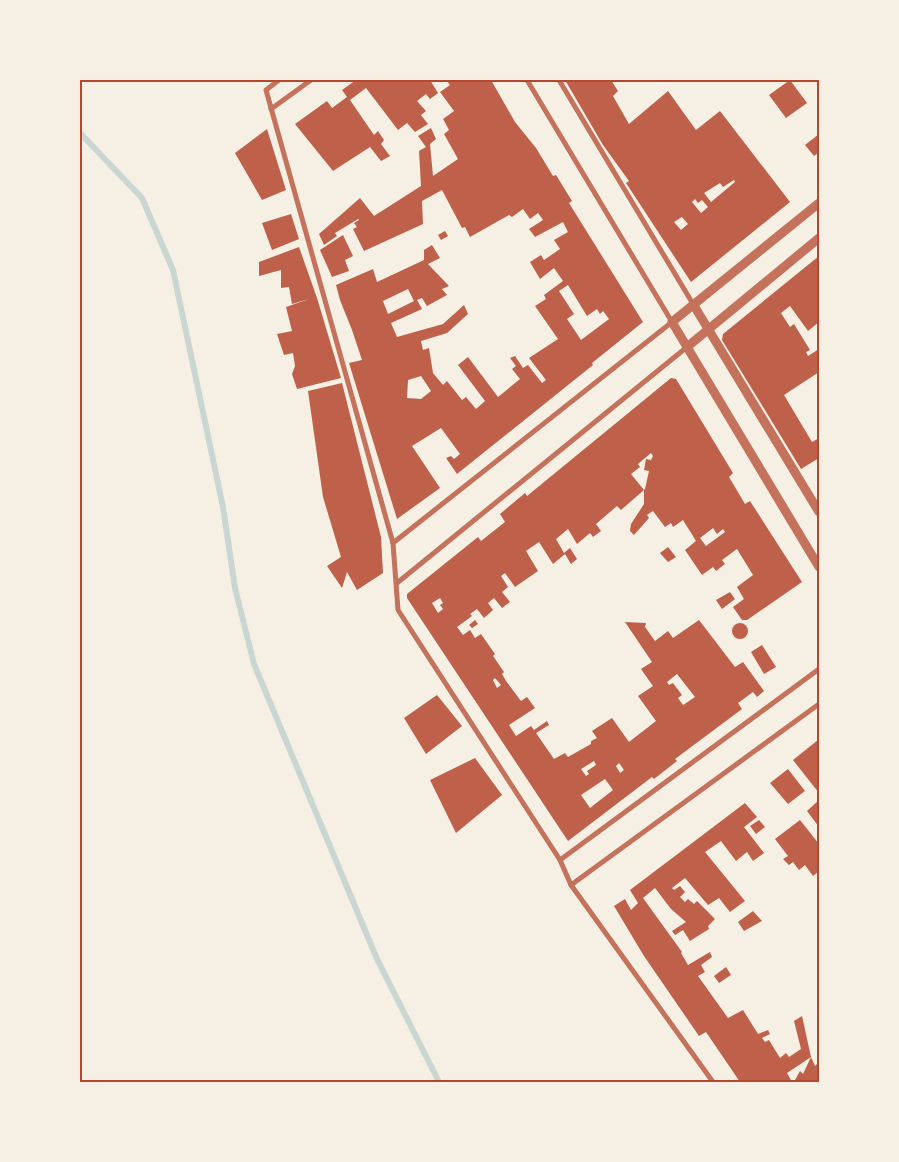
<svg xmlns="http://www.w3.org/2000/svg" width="899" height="1162" font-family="'Varela Round',sans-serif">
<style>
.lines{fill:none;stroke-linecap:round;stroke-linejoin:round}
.stream{stroke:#c9d6d2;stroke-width:6}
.building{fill:#bf614a;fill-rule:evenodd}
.minor{stroke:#c5725c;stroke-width:5}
.tertiary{stroke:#c5725c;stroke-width:9}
.neatline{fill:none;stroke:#b5482f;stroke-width:2}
</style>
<rect width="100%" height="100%" fill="#f6efe4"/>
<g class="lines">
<!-- stream -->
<polyline class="stream" points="80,133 142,198 173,270 223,507 235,588 254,664 377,959 439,1082"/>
</g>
<!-- building -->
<g class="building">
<polygon points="356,80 430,80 438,93 430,99 426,94 417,101 426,111 421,115 428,124 415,132 407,123 398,130 366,88 350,100 374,135 378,131 384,140 381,144 390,156 381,161 370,147 333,171 295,124 327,101 332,108 347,97 342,90"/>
<path d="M450,80H491L515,122L536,148L553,176L556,175L572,201L569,203L643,322L592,363L593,365L457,474L446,458L451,456L454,459L460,454L441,428L412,446L440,488L397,519L349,363L362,360L352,330L340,300L336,285L373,269L377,282L424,260V250L432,245L440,258L428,264L449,286L442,289L447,295L427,306L422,298L417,300L422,309L391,323L397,337L443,324L464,305L468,314L447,333L421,341L423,350L429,348L433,373L443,385L447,381L462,400L466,397L476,409L485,401L458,365L468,357L498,397L520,379L512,369L516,366L510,358L515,356L523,368L528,365L542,383L546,380L529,358L558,339L535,306L546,299L544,295L563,281L554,268L540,279L530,262L541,255L544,260L560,249L554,240L568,232L563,222L535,237L529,229L543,220L538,213L530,219L523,209L512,217L509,215L470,237L465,227L462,228L442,190L422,201L423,224L364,251L353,229L357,227L354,223L359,220L358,219L335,233L337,236L324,245L319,234L360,198L374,216L421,186L419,151L426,147L418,136L431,128L436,139L430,144L433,176L458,159L444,134L449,130L443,119L454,111L440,92L450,85L447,81ZM568,285L587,316L597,309L600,314L603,311L609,319L581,340L567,319L574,314L559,291ZM408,289L414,301L388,314L383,301ZM421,376L431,391L421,399L407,398L408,380Z"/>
<path d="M565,80H611L618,91L613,96L629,124L668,91L696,130L720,111L790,202L691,282L626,183L629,181L603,145ZM734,180L735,182L711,202L704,193L720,183L723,187ZM695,199L698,203L702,200L708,207L701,213L692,202ZM682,217L688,224L681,230L674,222Z"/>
<polygon points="790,80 807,103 786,118 769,95"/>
<polygon points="267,129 286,190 262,200 235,153"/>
<polygon points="819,134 819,152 814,156 805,145"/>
<polygon points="291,214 299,239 272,250 262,223"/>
<polygon points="445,231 448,236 441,240 438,235"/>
<polygon points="343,235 353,256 345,260 349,271 332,277 320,250"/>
<polygon points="299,247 317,298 341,378 297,389 292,374 295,366 293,353 284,355 277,334 292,331 286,307 309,299 292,304 289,287 281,288 281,270 259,276 259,262"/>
<polygon points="819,256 819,322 808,331 790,306 781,313 790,327 794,324 810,350 806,352 808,356 819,349 819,372 784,395 812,442 819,438 819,458 801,469 722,340 723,334"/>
<path d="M671,378L676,379L733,473L729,477L745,504L750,501L802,582L747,620H742L733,607L744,599L737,587L753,575L737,549L722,560L725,564L716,571L713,567L702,575L685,550L696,541L683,520L673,527L671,523L665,527L653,511L647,515L649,518L634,535L630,531L631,524L644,504V490L645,489L649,471L644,470L646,459L651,460L653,456L651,453L638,464L640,467L631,474L644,490L621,510L617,506L596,524L601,531L593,537L590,533L577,544L568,529L556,539L564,553L570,548L577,559L571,564L565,554L553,564L539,542L526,551L538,571L515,587L505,573L501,576L508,587L502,592L510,602L502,608L494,598L488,603L493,610L484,618L477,609L470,614L472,616L457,627L463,635L470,630L475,638L481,634L495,654L493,656L504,672L502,674L506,681L521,701L527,697L535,708L509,725L516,736L531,726L534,730L547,721L549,725L536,733L554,759L565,753L568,757L591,744V741L597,738L592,731L612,718L629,742L656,721L638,696L653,686L641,669L652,662L625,622L646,623L645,627L655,641L668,631L673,638L699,620L735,667L743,662L764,691L757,697L753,692L738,703L742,709L675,759L677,761L654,779L652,777L568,841L407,598V594L478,537L481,541L505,522L500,514L525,493L527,496ZM713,528L717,534L723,529L725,532L706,546L700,538ZM440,598L443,603L440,605L443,609L438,613L432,603ZM677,674L695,697L683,705L678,698L682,695L673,683L669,685L667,682ZM495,678L501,685L497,688L493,680ZM594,761L596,765L587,771L589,774L586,776L581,769ZM619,763L624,770L620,773L616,766ZM605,779L613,790L590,808L581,795Z"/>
<polygon points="342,383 381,537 383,573 357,590 347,572 342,588 327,566 341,557 323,497 308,391"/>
<polygon points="668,547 676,557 668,562 660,553"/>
<polygon points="730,592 735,599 722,609 716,600"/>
<polygon points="475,620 478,624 472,628 469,625"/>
<circle cx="740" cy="631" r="8"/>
<polygon points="762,645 776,667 764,674 751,652"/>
<polygon points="437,695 462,726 426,754 404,718"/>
<polygon points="818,740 819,742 819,793 793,760"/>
<polygon points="475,758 502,795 456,833 430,780"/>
<polygon points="788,769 805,791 788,804 770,783"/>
<polygon points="819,800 819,827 807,811"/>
<polygon points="745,803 757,817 744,827 764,853 753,861 747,852 736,861 721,841 705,852 745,901 730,912 719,898 708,905 685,878 672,888 674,890 680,886 685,892 680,897 685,902 688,899 694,904 697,901 715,919 708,926 709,929 690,941 683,930 675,935 672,931 686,922 671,909 655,888 643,898 682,952 681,953 688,965 710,952 712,957 701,965 705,972 698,976 728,1018 743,1010 758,1034 768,1030 770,1034 762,1038 765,1042 769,1040 780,1058 786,1053 789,1057 801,1049 794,1021 802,1016 811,1057 787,1073 792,1082 740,1082 706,1032 699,1036 644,956 614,906 625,899 631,910 638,903 630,890"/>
<polygon points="759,820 765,827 756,834 750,826"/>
<polygon points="800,820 819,844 819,871 813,876 805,865 799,870 793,862 789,865 783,859 788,856 775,839"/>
<polygon points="753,911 762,921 744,931 738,922"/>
<polygon points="726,967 731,975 719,983 714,976"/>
<polygon points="811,1057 815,1066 819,1062 819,1080 816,1082 794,1082 800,1071 803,1074"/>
</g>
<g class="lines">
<!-- minor -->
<g class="minor">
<polyline points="279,80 266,90 393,543 398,610 560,860 571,885 713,1082"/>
<polyline points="559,80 693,304"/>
<polyline points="271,109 311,80"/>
<polyline points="393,543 672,322 527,80"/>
<polyline points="397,583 687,347"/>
<polyline points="560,860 819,669"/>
<polyline points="571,885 819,704"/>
</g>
<!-- tertiary -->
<g class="tertiary">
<polyline points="819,203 672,322 819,567"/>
<polyline points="693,304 819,512"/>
<polyline points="687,347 819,238"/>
</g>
</g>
<!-- border -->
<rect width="899" height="1162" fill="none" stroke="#f6efe4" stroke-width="162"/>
<rect x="81" y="81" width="737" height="1000" class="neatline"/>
</svg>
